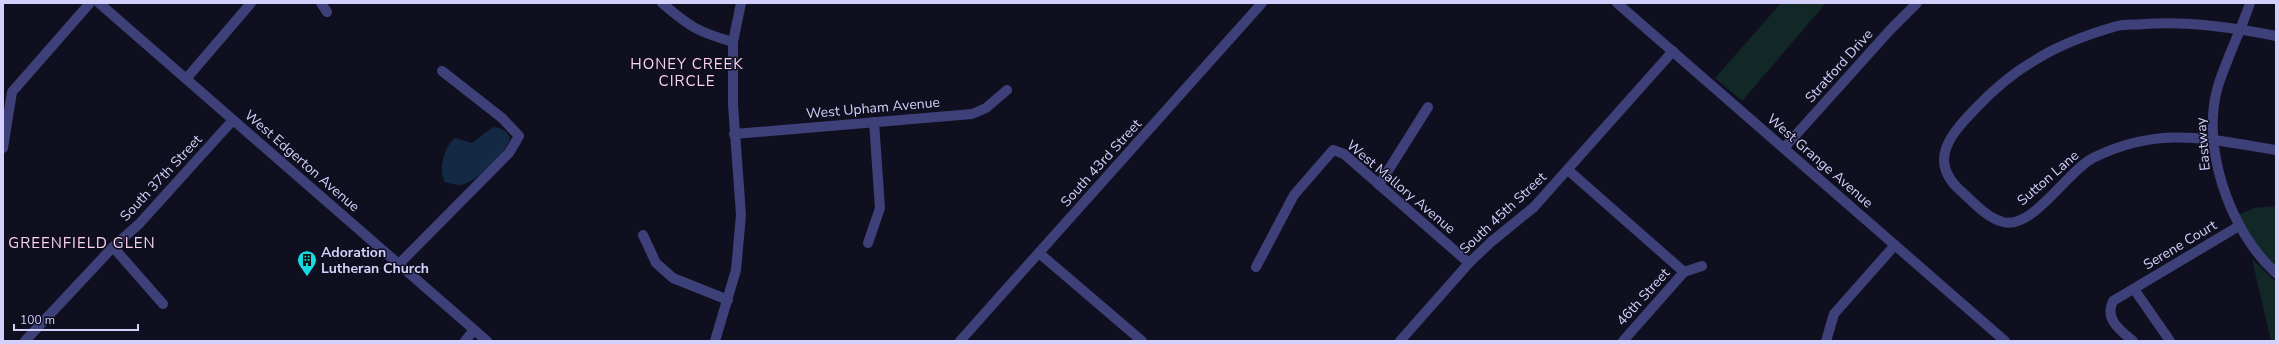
<svg xmlns="http://www.w3.org/2000/svg" width="2279" height="344" font-family="'Nunito Sans',sans-serif">
<style>
.green{fill:#122826}
.water{fill:#132944}
.lines{fill:none;stroke-linecap:round;stroke-linejoin:round}
.minor{stroke:#3e4079;stroke-width:10}
.labels{text-anchor:middle;dominant-baseline:central;stroke-width:3;stroke-linejoin:round;paint-order:stroke}
.street-label{font-size:14px;fill:#d3d1fb;stroke:#100f1f}
.poi-label{font-size:14px;font-weight:bold;fill:#d3d1fb;stroke:#100f1f;text-anchor:start}
.neighbourhood-label{font-size:15px;letter-spacing:1px;fill:#fbd3ef;stroke:#100f1f}
</style>
<rect width="100%" height="100%" fill="#100f1f"/>
<!-- green -->
<g class="green">
<polygon points="1781,3 1826,3 1742,101 1715,78"/>
<polygon points="2276,206 2276,268 2264,255 2238,215 2254,208"/>
<polygon points="2252,259 2276,282 2276,341 2271,341"/>
</g>
<!-- water -->
<path class="water" d="M493,127C501,128 507,130 510,138C507,154 477,182 460,185C455,185 450,183 445,182C438,170 444,147 455,138L472,143Z"/>
<g class="lines">
<!-- minor -->
<g class="minor">
<polyline points="99,3 487,341"/>
<polyline points="321,3 327,12"/>
<path d="M662,3C690,27 698,32 733,42"/>
<polyline points="1617,3 2005,341"/>
<path d="M2250,3C2241,30 2228,56 2219,83C2199,143 2229,231 2276,273"/>
<path d="M2276,36C2232,27 2188,21 2144,24C2135,25 2125,24 2117,26C2089,34 2061,44 2037,59C2014,72 1994,89 1976,108C1951,134 1926,161 1962,192C1974,203 1987,218 2003,222C2033,230 2067,171 2093,158C2159,125 2207,139 2276,150"/>
<polyline points="186,79 251,3"/>
<polyline points="734,134 972,114 986,108 1007,90"/>
<polyline points="3,148 12,92 90,3"/>
<polyline points="1784,148 1890,30 1917,3"/>
<polyline points="1568,170 1684,272"/>
<polyline points="1379,185 1428,107"/>
<polyline points="643,235 656,263 673,278 728,300"/>
<polyline points="868,243 880,208 874,122"/>
<polyline points="113,247 163,304"/>
<polyline points="1039,253 1142,341"/>
<polyline points="399,264 509,153 519,136 502,118 442,71"/>
<polyline points="1256,267 1294,195 1333,150 1344,154 1469,263"/>
<polyline points="2134,289 2170,341"/>
<polyline points="25,341 113,247 139,224 233,120"/>
<polyline points="465,341 474,330"/>
<polyline points="715,341 736,270 741,215 733,105 733,42 741,3"/>
<polyline points="960,341 1262,3"/>
<polyline points="1400,341 1469,263 1491,242 1534,207 1673,51"/>
<polyline points="1623,341 1684,272 1702,266"/>
<polyline points="1826,341 1834,314 1895,245"/>
<path d="M2133,341C2120,330 2104,319 2113,301L2239,226"/>
</g>
</g>
<!-- icons -->
<defs>
<g id="building-pin" transform="scale(1)"><path d="M0 17L-7.5 6A9.5 9.5 0 1 1 7.5 6Z" fill="#16dae1" stroke="#100f1f"/><path d="M-4-6H4V6H1V3H-1V6H-4ZM-2.5-4.3h1.7v1.8h-1.7ZM.8-4.3h1.7v1.8H.8ZM-2.5-1h1.7V.8h-1.7ZM.8-1h1.7V.8H.8Z" fill="#111"/></g>
</defs>
<g fill-rule="evenodd">
<use href="#building-pin" x="307" y="260"/>
</g>
<g class="labels">
<!-- street labels -->
<g class="street-label">
<text transform="translate(1839 66) rotate(-48)">Stratford Drive</text>
<text transform="translate(873 108) rotate(-5)">West Upham Avenue</text>
<text transform="translate(2203 144) rotate(-95)">Eastway</text>
<text transform="translate(302 161) rotate(41)">West Edgerton Avenue</text>
<text transform="translate(1820 161) rotate(41)">West Grange Avenue</text>
<text transform="translate(1101 163) rotate(-48)">South 43rd Street</text>
<text transform="translate(161 178) rotate(-47)">South 37th Street</text>
<text transform="translate(2048 178) rotate(-41)">Sutton Lane</text>
<text transform="translate(1401 187) rotate(40)">West Mallory Avenue</text>
<text transform="translate(1503 213) rotate(-43)">South 45th Street</text>
<text transform="translate(2180 245) rotate(-31)">Serene Court</text>
<text transform="translate(1643 297) rotate(-48)">46th Street</text>
</g>
<!-- poi labels -->
<g class="poi-label">
<text x="321" y="252">Adoration<tspan x="321" dy="16">Lutheran Church</tspan></text>
</g>
<!-- neighbourhood labels -->
<g class="neighbourhood-label">
<text x="687" y="64">HONEY CREEK<tspan x="687" dy="17">CIRCLE</tspan></text>
<text x="82" y="243">GREENFIELD GLEN</text>
</g>
</g>
<!-- border -->
<rect width="2279" height="344" fill="none" stroke="#d3d1fb" stroke-width="8"/>
<!-- scale -->
<path d="M14 324v6h124v-6" fill="none" stroke="#d3d1fb" stroke-width="2"/>
<text x="20" y="324" font-size="12" fill="#d3d1fb" stroke="#100f1f" stroke-width="3" paint-order="stroke">100 m</text>
</svg>
